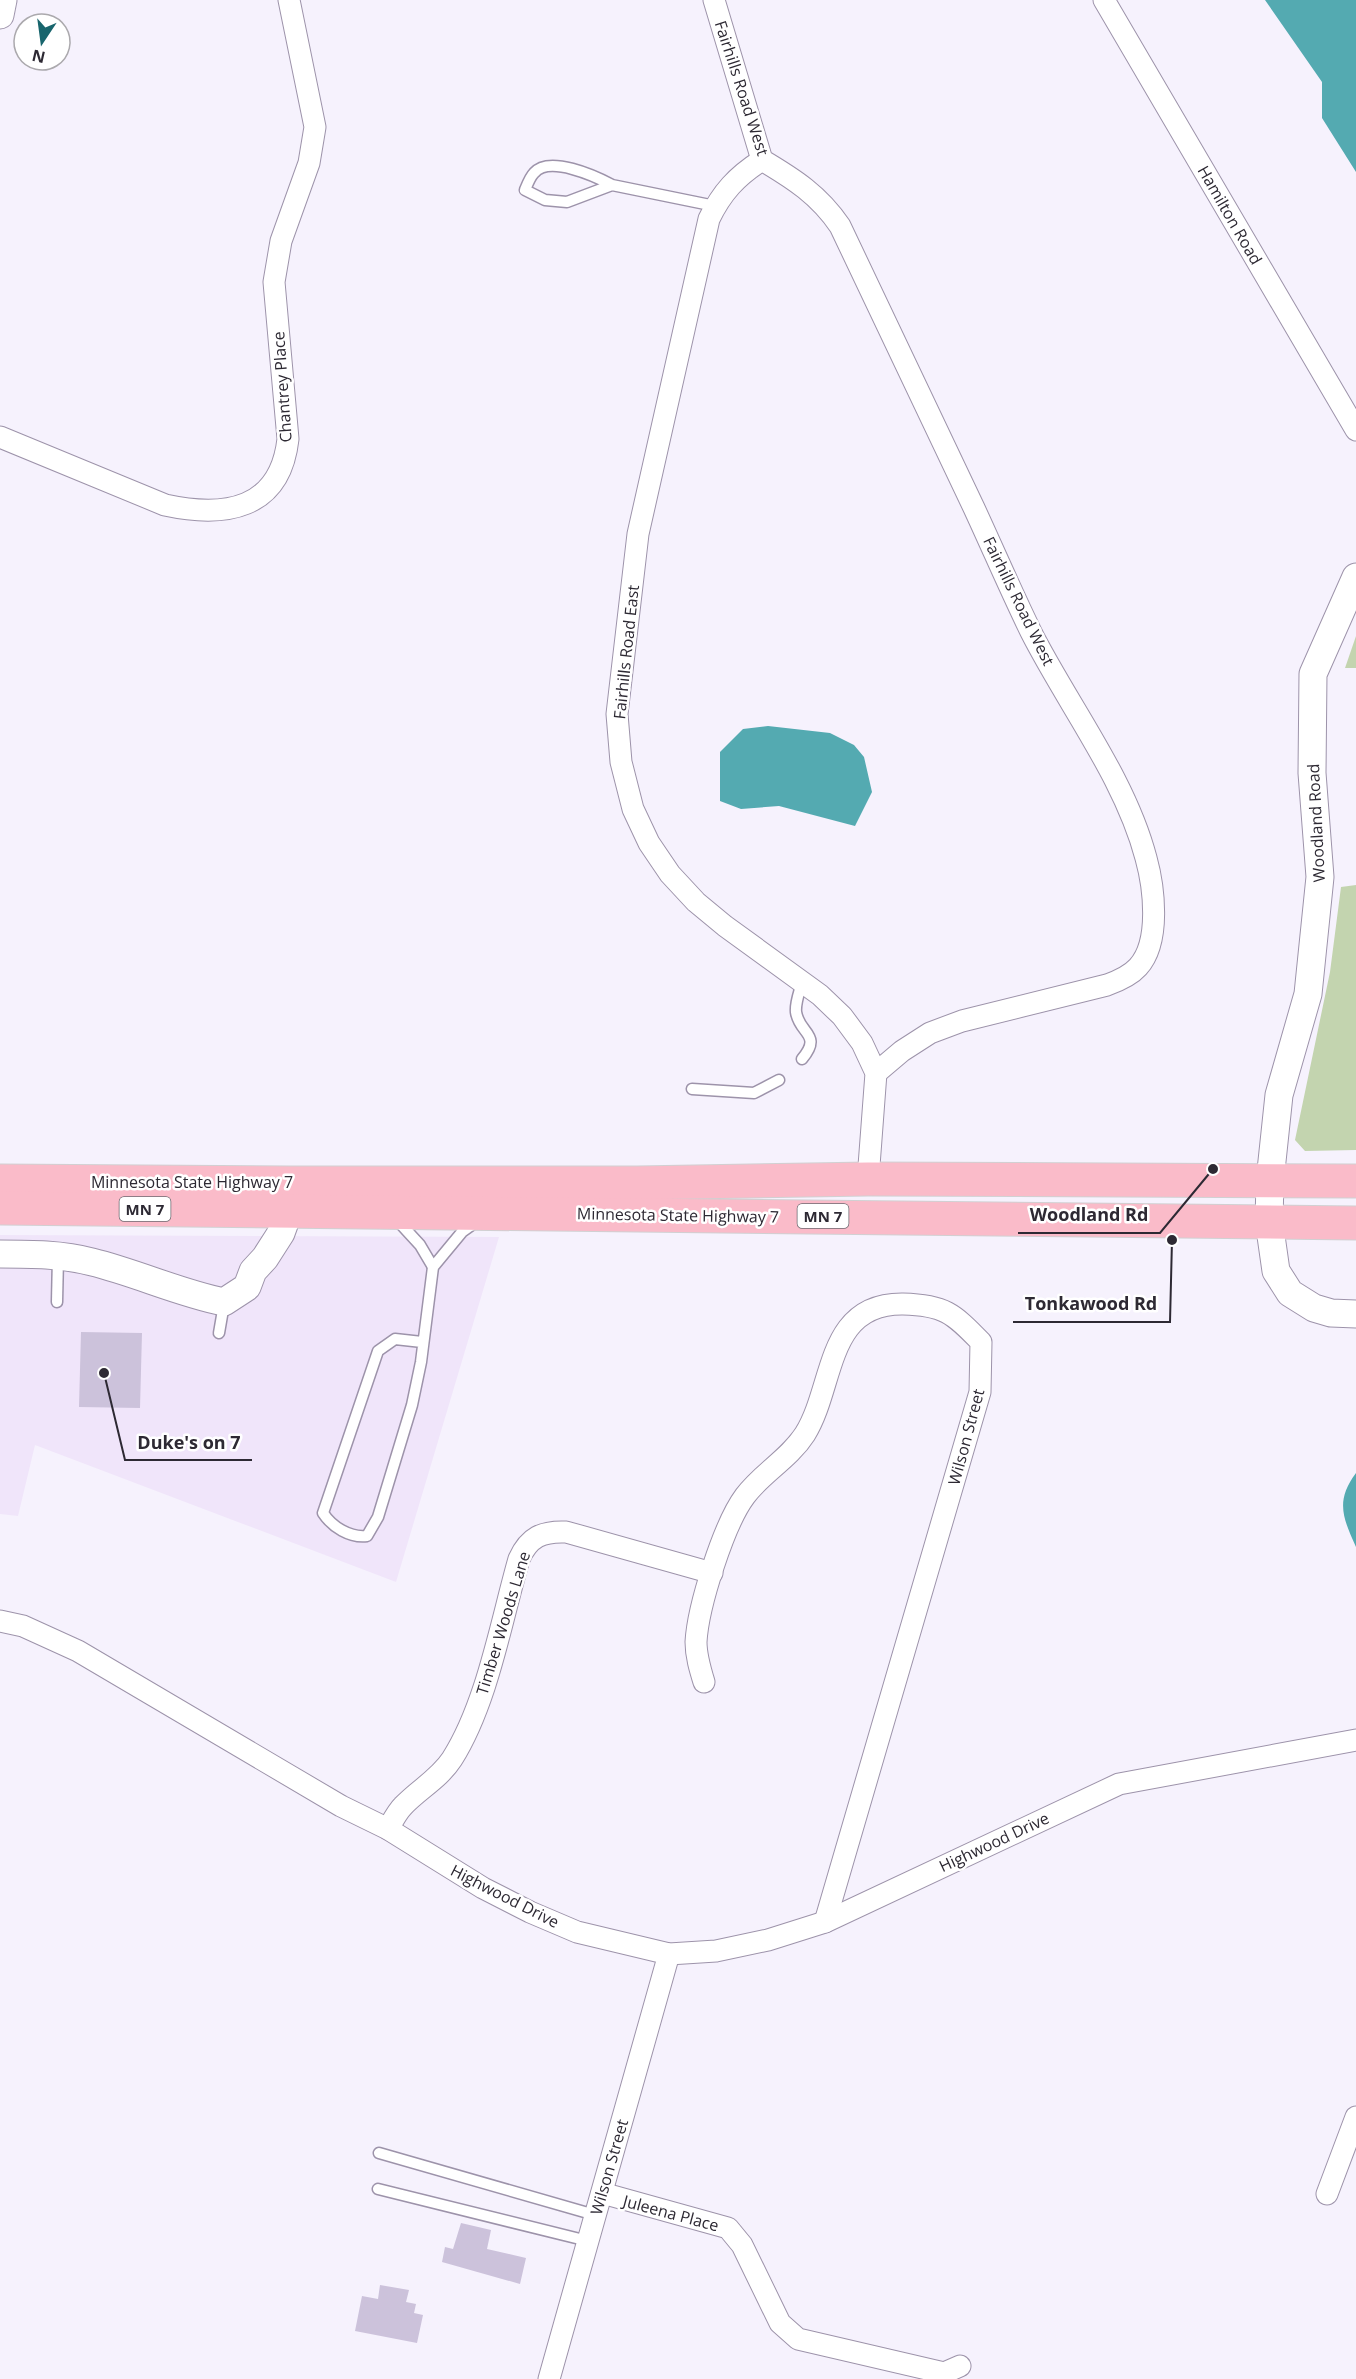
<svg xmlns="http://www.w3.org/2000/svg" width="1356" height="2379" font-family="'Open Sans',sans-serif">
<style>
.commercial{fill:#f0e5fa}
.green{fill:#c3d4af}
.water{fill:#54aab1}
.building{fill:#ccc2db}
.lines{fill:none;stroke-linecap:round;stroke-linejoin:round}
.service-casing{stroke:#9d93aa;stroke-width:13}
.minor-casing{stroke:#9d93aa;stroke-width:23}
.tertiary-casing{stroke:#9d93aa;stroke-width:29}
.primary-casing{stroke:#d1d0d2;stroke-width:35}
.service{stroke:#fff;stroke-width:10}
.minor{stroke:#fff;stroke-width:21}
.tertiary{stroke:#fff;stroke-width:27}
.primary{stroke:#fabbc9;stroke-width:33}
.labels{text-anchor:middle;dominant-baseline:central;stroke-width:5;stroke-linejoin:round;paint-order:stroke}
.shield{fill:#fff;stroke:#6c6970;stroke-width:1.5}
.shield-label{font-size:15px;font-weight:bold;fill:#2d2933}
.street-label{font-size:16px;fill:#2d2933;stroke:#fff}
.leader{fill:none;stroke:#2d2933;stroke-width:2}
.callout-dot{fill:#2d2933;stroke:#fff;stroke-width:2}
.callout-label{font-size:18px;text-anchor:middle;font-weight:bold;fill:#2d2933;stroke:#fff;stroke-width:5;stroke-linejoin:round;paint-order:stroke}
</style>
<rect width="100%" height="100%" fill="#f6f2fd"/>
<!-- commercial -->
<polygon class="commercial" points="0,1235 499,1237 396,1582 35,1445 18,1516 0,1514"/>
<!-- green -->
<g class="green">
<polygon points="1356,636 1356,668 1345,668"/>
<polygon points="1356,885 1356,1150 1305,1151 1295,1140 1330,972 1341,887"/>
</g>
<!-- water -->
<g class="water">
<polygon points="1265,0 1356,0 1356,172 1322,118 1322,82"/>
<polygon points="768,726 830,733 854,745 864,757 872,792 855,826 779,806 741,809 720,801 720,752 743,729"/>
<path d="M1356,1473V1547C1343,1518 1335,1501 1356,1473Z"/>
</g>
<!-- building -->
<g class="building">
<polygon points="81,1332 142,1333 140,1408 79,1407"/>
<polygon points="461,2223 491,2230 487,2249 526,2258 520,2284 442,2262 445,2247 453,2249"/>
<polygon points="380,2285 409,2290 406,2302 416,2304 414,2313 423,2315 417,2343 355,2331 362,2296 378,2299"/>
</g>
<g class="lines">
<!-- service casing -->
<g class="service-casing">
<g id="service">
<path d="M612,185C595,176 549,155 534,173C530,177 527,185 525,190L545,200L567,202L612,185L715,206"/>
<path d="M802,982C800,991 795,1002 796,1012C799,1034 823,1034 802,1059"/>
<polyline points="692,1089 754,1093 779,1080"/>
<polyline points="397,1220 420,1245 433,1267"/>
<polyline points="57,1302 58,1257"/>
<polyline points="219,1333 224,1304"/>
<path d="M422,1342L395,1339L378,1351L323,1513C332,1527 350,1538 367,1536L378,1517L412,1405L421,1362L433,1267L462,1232L476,1222"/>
<polyline points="379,2153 595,2215"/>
<polyline points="378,2189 588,2241"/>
</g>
</g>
<!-- minor casing -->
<g class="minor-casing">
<g id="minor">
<path d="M714,0L762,160C794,179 819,195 840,226C884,320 929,414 974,508C993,549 1011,591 1031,632C1068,705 1125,778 1146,858C1154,887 1161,942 1138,967C1130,976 1118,981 1107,985L962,1021L930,1033L902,1051L876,1073"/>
<polyline points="1104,0 1356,430"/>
<path d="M762,160C737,176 722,192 709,219L638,534L617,714L621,762L633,809L649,843L670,874L696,902L725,926L820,995L842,1016L862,1043L876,1073L868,1179"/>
<path d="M0,437L165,505C225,518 280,510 288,439L274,282L281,241L309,163L315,127L289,0"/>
<polyline points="0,1621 23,1626 78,1651 341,1806 388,1829 483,1888 530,1912 577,1932 669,1954 716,1951 768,1940 825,1922 1119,1784 1356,1740"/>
<path d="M704,1682C700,1669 696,1656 696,1642C698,1606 724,1524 745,1496C762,1473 789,1459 805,1434C835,1386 825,1303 903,1304C944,1305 953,1313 981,1342L980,1392L825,1922"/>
<path d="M388,1829C392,1822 397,1812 403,1806C419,1789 439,1779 452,1759C487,1704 501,1622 519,1559C529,1537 542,1531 566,1532L712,1573"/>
<polyline points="602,2193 728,2228 742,2245 780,2323 798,2339 944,2373 960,2366"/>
<polyline points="1327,2194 1356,2117"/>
<polyline points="549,2379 669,1954"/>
</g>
</g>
<!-- tertiary casing -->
<g class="tertiary-casing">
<g id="tertiary">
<polyline points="0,15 3,0"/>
<polyline points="1356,577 1313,674 1312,773 1320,877 1308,994 1279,1095 1270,1180 1269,1222 1276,1271 1290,1293 1314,1308 1331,1313 1356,1314"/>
<path d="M0,1254C31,1254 62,1254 92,1262C137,1273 179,1293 224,1302L247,1287L253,1271L265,1258L281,1233L289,1211"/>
</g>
</g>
<!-- primary casing -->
<g class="primary-casing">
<g id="primary">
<polyline points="0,1181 290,1183 637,1183 868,1179 1356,1181"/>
<polyline points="0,1208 1356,1223"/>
</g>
</g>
<!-- service -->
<use href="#service" class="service"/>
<!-- minor -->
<use href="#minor" class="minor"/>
<!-- tertiary -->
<use href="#tertiary" class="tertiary"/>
<!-- primary -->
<use href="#primary" class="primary"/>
</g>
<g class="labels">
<!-- shield labels -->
<g class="shield">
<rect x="119.5" y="1197" width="51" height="24" rx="4.5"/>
<rect x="797.5" y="1204" width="51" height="24" rx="4.5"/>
</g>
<g class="shield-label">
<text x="145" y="1209">MN 7</text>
<text x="823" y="1216">MN 7</text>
</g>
<!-- street labels -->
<g class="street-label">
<text transform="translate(742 88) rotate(72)">Fairhills Road West</text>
<text transform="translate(1230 215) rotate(60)">Hamilton Road</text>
<text transform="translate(282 387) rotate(-94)">Chantrey Place</text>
<text transform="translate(1019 601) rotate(64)">Fairhills Road West</text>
<text transform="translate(626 652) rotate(-84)">Fairhills Road East</text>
<text transform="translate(1316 823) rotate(-93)">Woodland Road</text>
<text x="192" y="1182">Minnesota State Highway 7</text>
<text transform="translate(678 1215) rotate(1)">Minnesota State Highway 7</text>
<text transform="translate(966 1437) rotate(-75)">Wilson Street</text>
<text transform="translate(503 1623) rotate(-73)">Timber Woods Lane</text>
<text transform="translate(994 1842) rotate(-25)">Highwood Drive</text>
<text transform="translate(505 1896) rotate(27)">Highwood Drive</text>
<text transform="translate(609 2167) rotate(-74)">Wilson Street</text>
<text transform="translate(671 2213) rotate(15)">Juleena Place</text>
</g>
</g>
<!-- callouts -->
<path class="leader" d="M1213 1169L1160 1233H1018M1172 1240L1170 1322H1013M104 1373L125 1460H252"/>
<g class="callout-dot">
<circle cx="1213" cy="1169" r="6"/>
<circle cx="1172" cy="1240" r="6"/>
<circle cx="104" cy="1373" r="6"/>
</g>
<g class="callout-label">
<text x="1089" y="1221">Woodland Rd</text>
<text x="1091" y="1310">Tonkawood Rd</text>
<text x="189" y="1449">Duke's on 7</text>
</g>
<!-- north arrow -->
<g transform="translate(42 42) rotate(193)"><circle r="28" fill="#ffffff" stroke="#aba9ad" stroke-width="1.5"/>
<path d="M0-4.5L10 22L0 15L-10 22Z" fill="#18656d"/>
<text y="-9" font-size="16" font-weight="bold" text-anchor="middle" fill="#2d2933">N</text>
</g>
</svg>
